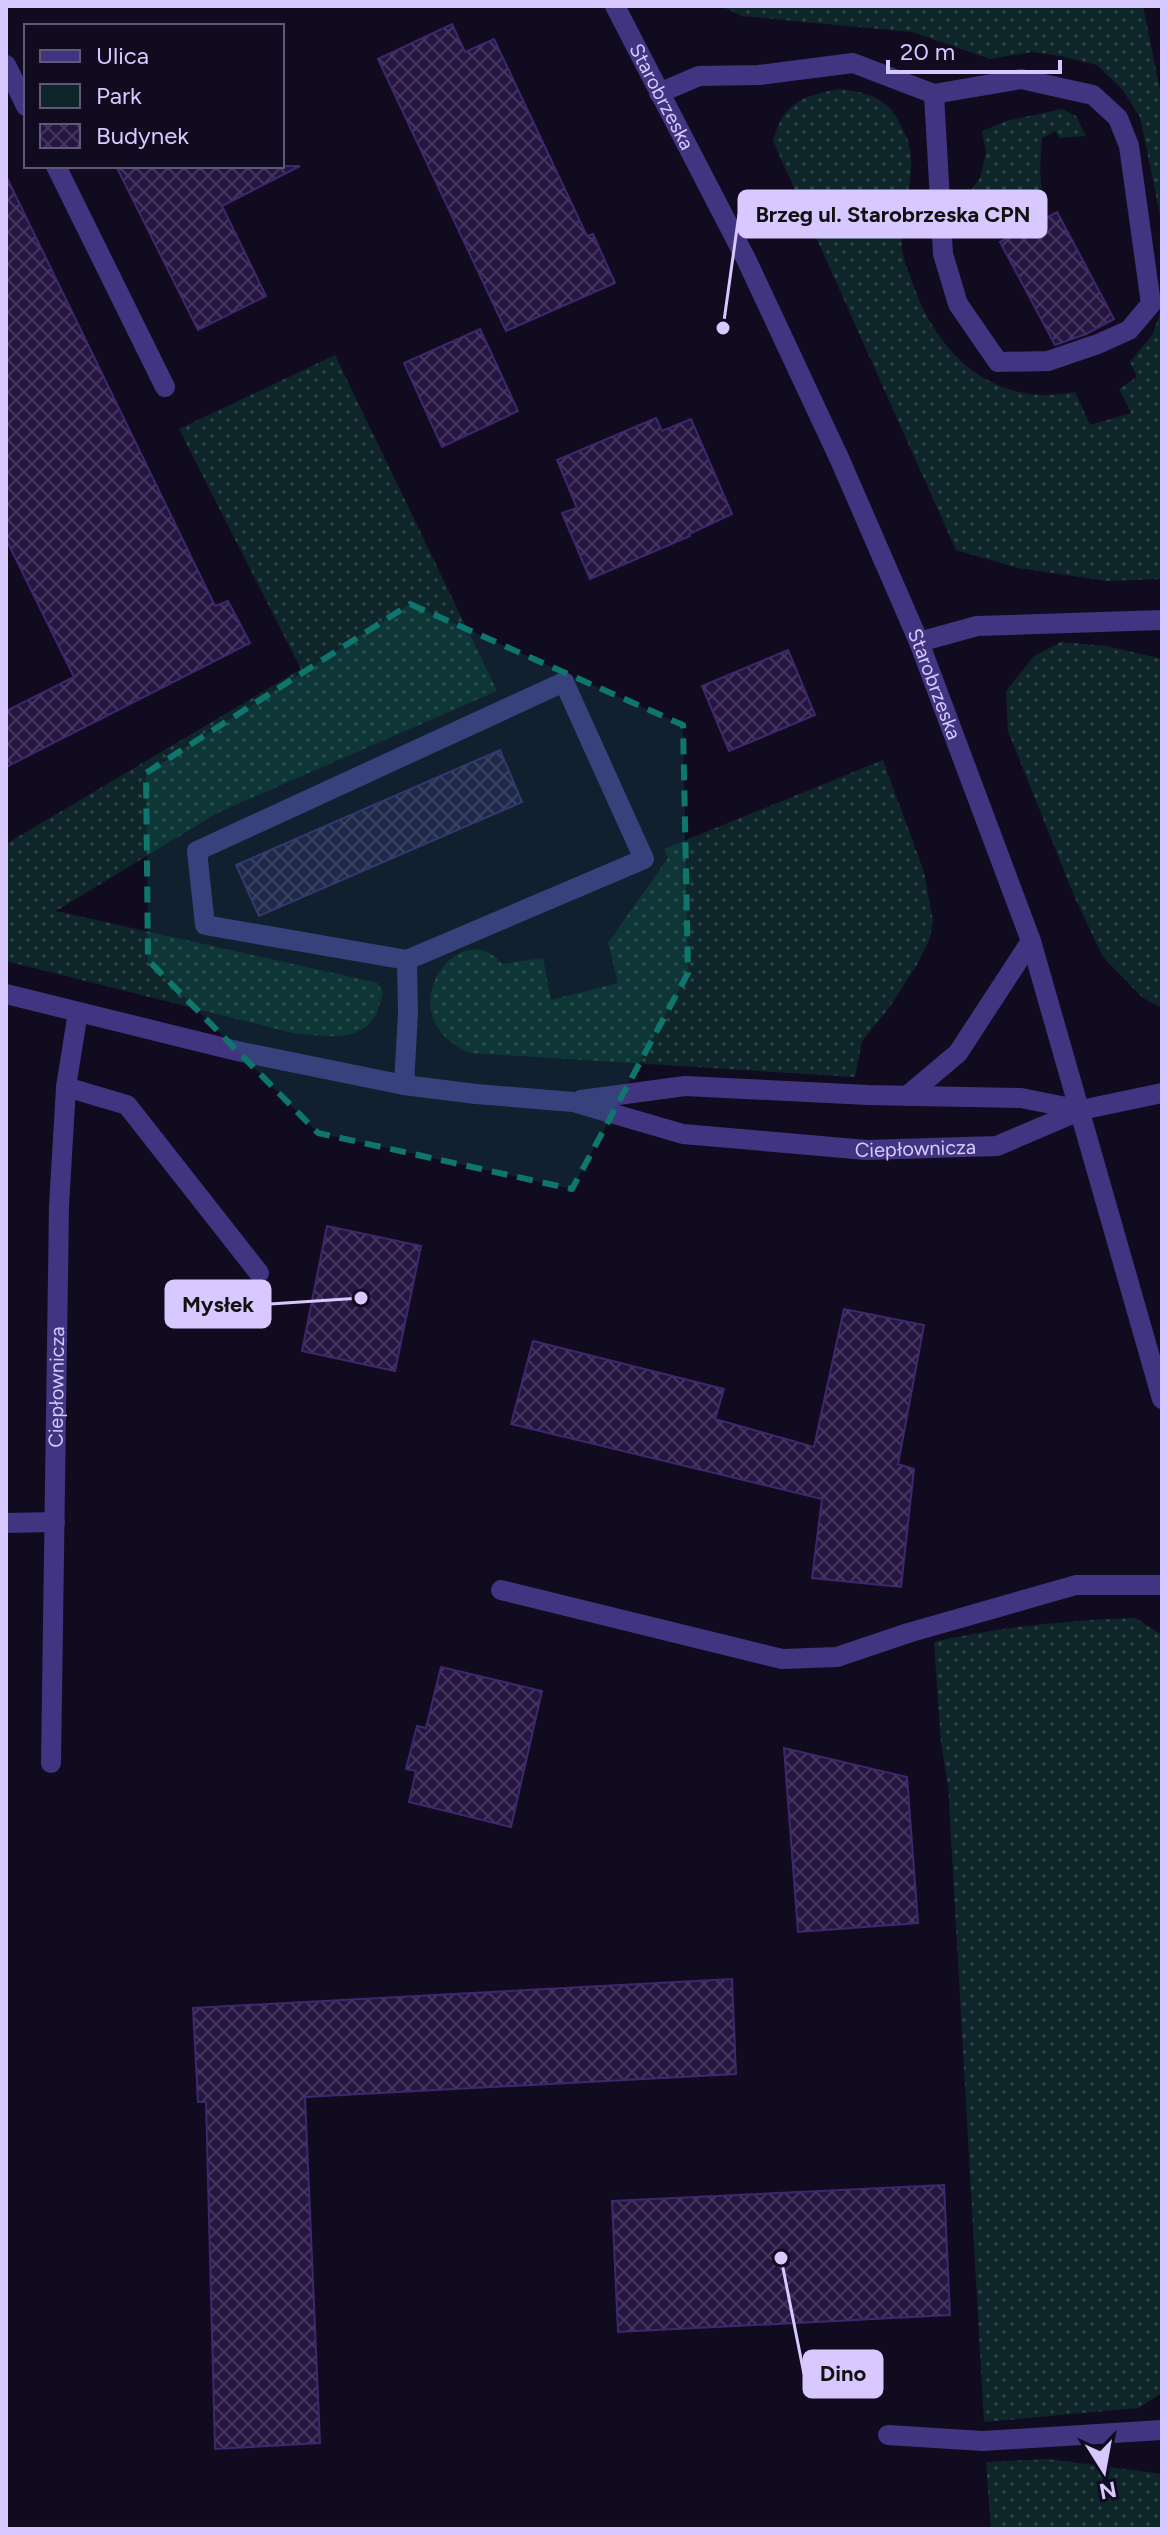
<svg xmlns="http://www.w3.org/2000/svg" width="1168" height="2535" font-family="Figtree,sans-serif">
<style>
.green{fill:url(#green-dots)}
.building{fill:url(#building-cross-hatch);stroke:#3f276e;stroke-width:2}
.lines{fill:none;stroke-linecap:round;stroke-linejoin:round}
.service{stroke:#413480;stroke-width:20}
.minor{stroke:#413480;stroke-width:20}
.tertiary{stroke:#413480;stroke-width:20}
.marked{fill:#0f766e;fill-opacity:0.2;stroke:#0f766e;stroke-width:6;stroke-dasharray:16 10;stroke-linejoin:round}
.labels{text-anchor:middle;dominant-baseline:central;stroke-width:8;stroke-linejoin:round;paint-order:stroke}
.street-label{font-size:20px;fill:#d7c9ff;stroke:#110b1f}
.leader{fill:none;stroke:#d7c9ff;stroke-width:3}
.callout-dot{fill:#d7c9ff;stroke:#110b1f;stroke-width:3}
.callout{fill:#d7c9ff;stroke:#d7c9ff;stroke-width:3}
.callout-label{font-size:22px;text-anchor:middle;font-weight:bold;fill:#111}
</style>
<defs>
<pattern id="green-dots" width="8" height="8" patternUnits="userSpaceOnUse" patternTransform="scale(2)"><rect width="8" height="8" fill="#0e2629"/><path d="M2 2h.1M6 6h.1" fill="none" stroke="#304449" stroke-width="1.8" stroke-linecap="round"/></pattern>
<pattern id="building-cross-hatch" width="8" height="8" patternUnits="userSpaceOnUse" patternTransform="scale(2)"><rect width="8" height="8" fill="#251641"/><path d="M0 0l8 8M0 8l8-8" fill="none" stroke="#44375e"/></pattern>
</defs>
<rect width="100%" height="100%" fill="#110b1f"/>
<!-- green -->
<g class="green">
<polygon points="721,6 1143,6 1162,100 1162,225 1140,117 1122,89 1097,65 1061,56 1032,52 990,59 912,32 742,16"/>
<path d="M839,89C865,92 887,97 899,122C902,129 908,137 909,145C918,177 896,219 903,255C905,265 910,275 913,284C938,356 994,408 1075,392L1090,425L1131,413L1119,389L1137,377L1130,362L1153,334L1162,307V579L1107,581L1018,568L956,550L773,141C783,103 802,96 839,89Z"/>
<path d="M1062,109L1076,116L1086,136L1060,138L1055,131L1042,138L1040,170L1043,205C1023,213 999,233 978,226L970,213V192L980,178L986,152L982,131L1007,121Z"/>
<path d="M335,355L497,691L219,812L56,911L378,983L383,993C380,1001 378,1012 374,1018C356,1044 319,1035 293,1033L6,961V844L301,669L179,429Z"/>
<polygon points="1061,642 1107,646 1162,659 1162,1008 1143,998 1103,957 1075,898 1008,731 1006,691 1034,656"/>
<path d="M883,760L924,872L933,921L930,938L918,963L889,1008L862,1041L855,1077L471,1053C383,1018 459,911 502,964L543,958L551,1000L618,983L608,943L668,858L664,849Z"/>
<path d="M1135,1618L1162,1635V2393L1138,2408L984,2422L948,1784L941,1744L934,1642C999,1627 1069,1620 1135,1618Z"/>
<polygon points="1048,2459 1162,2474 1162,2529 991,2529 986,2462"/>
</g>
<!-- building -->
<g class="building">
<polygon points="452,24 465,52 494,39 587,236 593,234 615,283 506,331 378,59"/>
<polygon points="116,166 300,166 222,206 266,296 198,330"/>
<polygon points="6,176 215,606 228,601 250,643 6,767 6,711 74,677 6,539"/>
<polygon points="1057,212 1114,319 1086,334 1055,345 1000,242"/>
<polygon points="480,329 518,411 442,447 404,363"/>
<polygon points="656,418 662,431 691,419 732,514 689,534 690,536 590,579 562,513 577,508 557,460"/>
<polygon points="788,650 815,715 729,751 702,686"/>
<polygon points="500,750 522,802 259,916 236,865"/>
<polygon points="327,1226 421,1246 395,1371 302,1351"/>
<polygon points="844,1309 924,1325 898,1464 914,1469 901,1587 812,1578 822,1499 511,1424 533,1341 724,1389 715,1419 814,1447"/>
<polygon points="441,1667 542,1691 511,1827 409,1802 416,1771 406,1769 417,1726 426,1728"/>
<polygon points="784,1748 907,1777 918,1923 798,1932"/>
<polygon points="732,1979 736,2074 305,2097 320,2443 215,2449 206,2102 198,2102 193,2008"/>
<polygon points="944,2185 950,2315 618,2332 612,2201"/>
</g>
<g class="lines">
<!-- service -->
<g class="service">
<polyline points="6,65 26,106"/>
<polyline points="659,93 699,76 759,75 853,63 934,94 1021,79 1093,95 1118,118 1129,146 1151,304 1129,330 1098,344 1048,361 998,362 958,304 943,254 934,94"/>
<polyline points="56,166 165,387"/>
<polygon points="564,682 644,859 407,960 205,925 197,851"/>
<polyline points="404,1085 408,1013 407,960"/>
<polyline points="66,1087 127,1105 259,1273"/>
<polyline points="6,1523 55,1522"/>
<polyline points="501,1590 782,1659 837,1657 908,1633 1076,1585 1162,1585"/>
<polyline points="888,2435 983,2441 1162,2430"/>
</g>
<!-- minor -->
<g class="minor">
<polyline points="919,642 977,626 1162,620"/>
<path id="s1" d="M6,994L237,1051L404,1085L476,1094L573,1102L683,1134L866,1150L997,1146L1081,1110"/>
<polyline points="907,1096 958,1053 1031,941"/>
<polyline points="581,1100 685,1086 868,1095 1021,1098 1081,1110"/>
<path id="s2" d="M51,1763L59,1206L66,1087L78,1012"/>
</g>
<!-- tertiary -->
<g class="tertiary">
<path id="s3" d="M615,6L747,261L840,460L919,642L1031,941L1162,1399"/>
<polyline points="1081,1110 1162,1093"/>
</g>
</g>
<!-- marked area -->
<path class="marked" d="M410,604L683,725L688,973L572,1189L318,1133L148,960L146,773Z"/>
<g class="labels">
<!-- street labels -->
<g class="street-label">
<text stroke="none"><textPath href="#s3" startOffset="102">Starobrzeska</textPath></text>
<text stroke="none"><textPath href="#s3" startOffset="750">Starobrzeska</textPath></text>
<text stroke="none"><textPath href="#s1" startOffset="926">Ciepłownicza</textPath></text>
<text stroke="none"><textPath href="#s2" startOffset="376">Ciepłownicza</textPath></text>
</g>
</g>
<!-- callouts -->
<path class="leader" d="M723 328L739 214M361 1298L270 1304M781 2258L804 2374"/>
<g class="callout-dot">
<circle cx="723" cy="328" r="8"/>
<circle cx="361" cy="1298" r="8"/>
<circle cx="781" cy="2258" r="8"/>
</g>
<g class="callout">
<rect x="739" y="191" width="307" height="46" rx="8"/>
<rect x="166" y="1281" width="104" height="46" rx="8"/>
<rect x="804" y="2351" width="78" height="46" rx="8"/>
</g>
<g class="callout-label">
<text x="893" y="222">Brzeg ul. Starobrzeska CPN</text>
<text x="218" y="1312">Mysłek</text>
<text x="843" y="2381">Dino</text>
</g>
<!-- border -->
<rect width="1168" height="2535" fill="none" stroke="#d7c9ff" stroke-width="16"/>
<!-- legend -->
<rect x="24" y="24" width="260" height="144" fill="#110b1f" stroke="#605779" stroke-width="2"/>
<rect x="40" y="50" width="40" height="12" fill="#413480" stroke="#605779" stroke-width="2"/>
<text x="96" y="64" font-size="24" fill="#d7c9ff">Ulica</text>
<rect x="40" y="84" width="40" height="24" fill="#0e2629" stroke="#605779" stroke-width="2"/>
<text x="96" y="104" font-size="24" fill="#d7c9ff">Park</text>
<rect x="40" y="124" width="40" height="24" fill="url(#building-cross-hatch)" stroke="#605779" stroke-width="2"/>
<text x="96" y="144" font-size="24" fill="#d7c9ff">Budynek</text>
<!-- north arrow -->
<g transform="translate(1104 2471) rotate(169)" stroke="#110b1f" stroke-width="6" paint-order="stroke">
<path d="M0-6L14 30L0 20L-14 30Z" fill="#d7c9ff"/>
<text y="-12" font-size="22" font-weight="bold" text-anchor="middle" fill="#d7c9ff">N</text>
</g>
<!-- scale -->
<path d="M888 60v12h172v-12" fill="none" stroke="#d7c9ff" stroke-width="4"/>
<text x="900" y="60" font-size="24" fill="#d7c9ff" stroke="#110b1f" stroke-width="6" paint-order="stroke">20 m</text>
</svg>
